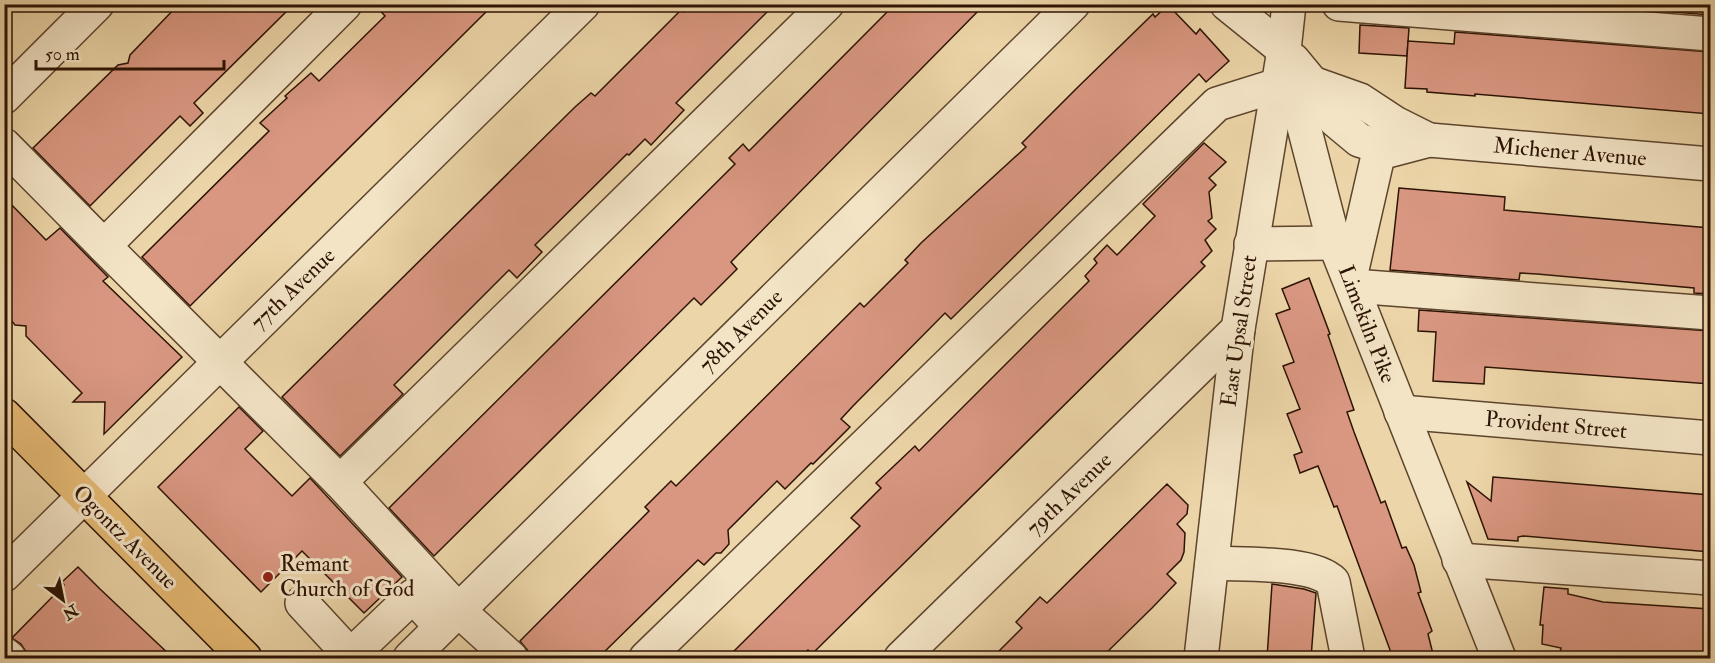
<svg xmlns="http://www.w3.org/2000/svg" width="1715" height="663" font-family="'IM FELL Double Pica',serif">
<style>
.building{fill:#d99781;stroke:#2d1304;stroke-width:1.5}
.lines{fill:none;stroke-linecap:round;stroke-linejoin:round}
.minor-casing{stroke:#5d442d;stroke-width:36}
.major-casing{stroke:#2d1304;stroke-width:36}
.minor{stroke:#f3e4c6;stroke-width:33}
.major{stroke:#e6ba74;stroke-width:33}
.poi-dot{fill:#8f2418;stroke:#f3e4c6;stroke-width:2}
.labels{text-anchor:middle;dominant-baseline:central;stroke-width:6;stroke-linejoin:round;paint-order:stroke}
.street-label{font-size:22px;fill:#2d1304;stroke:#f3e4c6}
.poi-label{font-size:22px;fill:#2d1304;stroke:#f3e4c6;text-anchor:start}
</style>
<rect width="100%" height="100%" fill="#ecd5a8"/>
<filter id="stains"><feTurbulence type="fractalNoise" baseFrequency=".00333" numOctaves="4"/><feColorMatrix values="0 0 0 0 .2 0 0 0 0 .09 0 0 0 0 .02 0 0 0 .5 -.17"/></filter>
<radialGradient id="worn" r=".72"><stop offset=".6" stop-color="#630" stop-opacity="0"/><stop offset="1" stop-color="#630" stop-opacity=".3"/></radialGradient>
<!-- building -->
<g class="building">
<polygon points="179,4 294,4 194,103 203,113 190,126 180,116 90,206 33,148 118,65 128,63 130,55"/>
<polygon points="374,4 494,4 190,306 142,257 269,131 260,123 287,98 285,96 311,73 319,81 385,16"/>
<polygon points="691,4 775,4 676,103 684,110 651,145 645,139 629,155 627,154 535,245 542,252 517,278 509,270 394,385 403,394 340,456 282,397 575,107 591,93 595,96 681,10 683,12"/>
<polygon points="895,4 985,4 731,262 737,269 701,305 694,298 434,556 389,508 735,164 729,158 743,144 749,151"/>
<polygon points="1578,4 1710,4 1710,15"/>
<polygon points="1168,5 1196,34 1200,29 1229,61 1206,82 1199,74 951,319 945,313 853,406 841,419 850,427 813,464 811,463 785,489 777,481 728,530 729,544 721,553 716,553 704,565 698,560 598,658 529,658 529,652 520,641 649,511 645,507 671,481 676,486 860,303 864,307 908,263 905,260 921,243 1026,147 1022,143 1078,87 1153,14 1155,17"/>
<polygon points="1360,25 1409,28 1407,56 1359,53"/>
<polygon points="1455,32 1710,52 1710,114 1475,94 1475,96 1427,92 1427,89 1405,88 1408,41 1454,44"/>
<polygon points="1204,143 1226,162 1209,178 1216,185 1209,192 1212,218 1208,221 1216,229 1205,240 1212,251 1201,262 1205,266 812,654 808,650 800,658 727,658 860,526 851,518 881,488 876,483 915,446 919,451 1089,281 1085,276 1097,263 1094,259 1107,245 1117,255 1155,216 1143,204"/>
<polygon points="1399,188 1505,197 1504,210 1710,228 1710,294 1694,293 1694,288 1537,274 1520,273 1519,280 1390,270"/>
<polygon points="4,197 46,240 60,228 108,277 103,281 182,357 104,434 105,402 73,402 82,393 26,336 26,326 15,325 10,319 9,311 4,310"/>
<polygon points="1309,278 1330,334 1328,335 1354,410 1347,412 1354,432 1381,503 1385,501 1402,548 1406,547 1414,565 1421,592 1418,593 1432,631 1428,634 1434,658 1393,658 1337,506 1334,507 1318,466 1300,473 1294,455 1302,452 1287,414 1300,409 1283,366 1294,362 1276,314 1290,309 1282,289"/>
<polygon points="1419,310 1710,331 1710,384 1485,367 1484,384 1433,381 1436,332 1418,331"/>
<polygon points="239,407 263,431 245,449 292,496 310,478 402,577 364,613 302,551 261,592 158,487"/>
<polygon points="1493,477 1710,495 1710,552 1523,536 1518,537 1518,541 1488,539 1467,482 1491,501"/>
<polygon points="1167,484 1188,505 1187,514 1177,524 1185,533 1184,552 1181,560 1167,574 1176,583 1152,608 1101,658 992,658 1022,628 1016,622 1040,597 1047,603"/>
<polygon points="78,567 100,589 173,658 30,658 21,644 12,638 64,585 62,582"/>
<polygon points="1272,584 1304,589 1316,593 1311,658 1267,658"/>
<polygon points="1544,587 1568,589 1568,594 1603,602 1710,609 1710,658 1615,658 1569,655 1560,652 1561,648 1542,644 1543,625 1540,625"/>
</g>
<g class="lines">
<!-- minor casing -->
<g class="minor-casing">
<g id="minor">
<polyline points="1227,4 1284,50 1333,239 1499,658"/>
<polyline points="1339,4 1710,34"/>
<polyline points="1293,60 1312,83 1335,120 1359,140 1391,150 1429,140 1710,164"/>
<polyline points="1312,83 1360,100 1395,123 1429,140"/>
<polyline points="4,97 97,4"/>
<polyline points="4,145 104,246"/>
<polyline points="1251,244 1335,243"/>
<polyline points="1350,278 1380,147"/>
<polyline points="1353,286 1710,313"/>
<polyline points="1401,412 1710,438"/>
<polyline points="340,482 104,246 345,4"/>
<polyline points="1459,560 1710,578"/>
<path d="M1212,563C1242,565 1312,561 1333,582L1348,658"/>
<polyline points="4,575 583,4"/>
<polyline points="302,603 351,656"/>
<polyline points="4,654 9,658"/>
<polyline points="348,658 413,596 441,627"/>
<polyline points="410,658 1073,4"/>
<polyline points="511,658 458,610 340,482 827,4"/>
<polyline points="646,658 1217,104 1278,85"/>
<polyline points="901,658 1238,329"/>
<polyline points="1201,658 1238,329 1284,50 1289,4"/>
</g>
</g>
<!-- major casing -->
<g class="major-casing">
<polyline id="major" points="4,415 245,658"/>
</g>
<!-- minor -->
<use href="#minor" class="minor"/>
<!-- major -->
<use href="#major" class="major"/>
</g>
<!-- markers -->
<circle class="poi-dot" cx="268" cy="577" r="6"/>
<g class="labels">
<!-- street labels -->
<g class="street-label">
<text transform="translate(1570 152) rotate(5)">Michener Avenue</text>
<text transform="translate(293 289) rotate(-44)">77th Avenue</text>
<text transform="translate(1367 324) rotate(69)">Limekiln Pike</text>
<text transform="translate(741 331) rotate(-45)">78th Avenue</text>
<text transform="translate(1239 331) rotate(-82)">East Upsal Street</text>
<text transform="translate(1556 425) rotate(5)">Provident Street</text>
<text transform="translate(1069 494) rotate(-44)">79th Avenue</text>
<text transform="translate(125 537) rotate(45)">Ogontz Avenue</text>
</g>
<!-- poi labels -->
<g class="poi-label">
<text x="280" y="564">Remant<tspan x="280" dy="25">Church of God</tspan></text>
</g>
</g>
<!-- margin -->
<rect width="1715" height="663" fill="none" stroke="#ecd5a8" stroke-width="24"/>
<rect x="6" y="6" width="1703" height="651" fill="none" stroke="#2d1304" stroke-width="3"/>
<rect x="12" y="12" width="1691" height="639" fill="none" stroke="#2d1304" stroke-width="1.5"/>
<!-- north arrow -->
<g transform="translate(63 600) rotate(148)" stroke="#f3e4c6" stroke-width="4.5" paint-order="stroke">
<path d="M0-4.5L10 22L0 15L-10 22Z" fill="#2d1304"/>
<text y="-9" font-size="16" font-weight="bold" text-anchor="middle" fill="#2d1304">N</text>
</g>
<!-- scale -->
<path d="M36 60v9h188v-9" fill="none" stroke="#2d1304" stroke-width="3"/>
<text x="45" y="60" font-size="18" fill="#2d1304" stroke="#f3e4c6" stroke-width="4.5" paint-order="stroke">50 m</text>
<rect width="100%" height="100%" filter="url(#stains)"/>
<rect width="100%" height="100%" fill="url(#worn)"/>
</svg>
